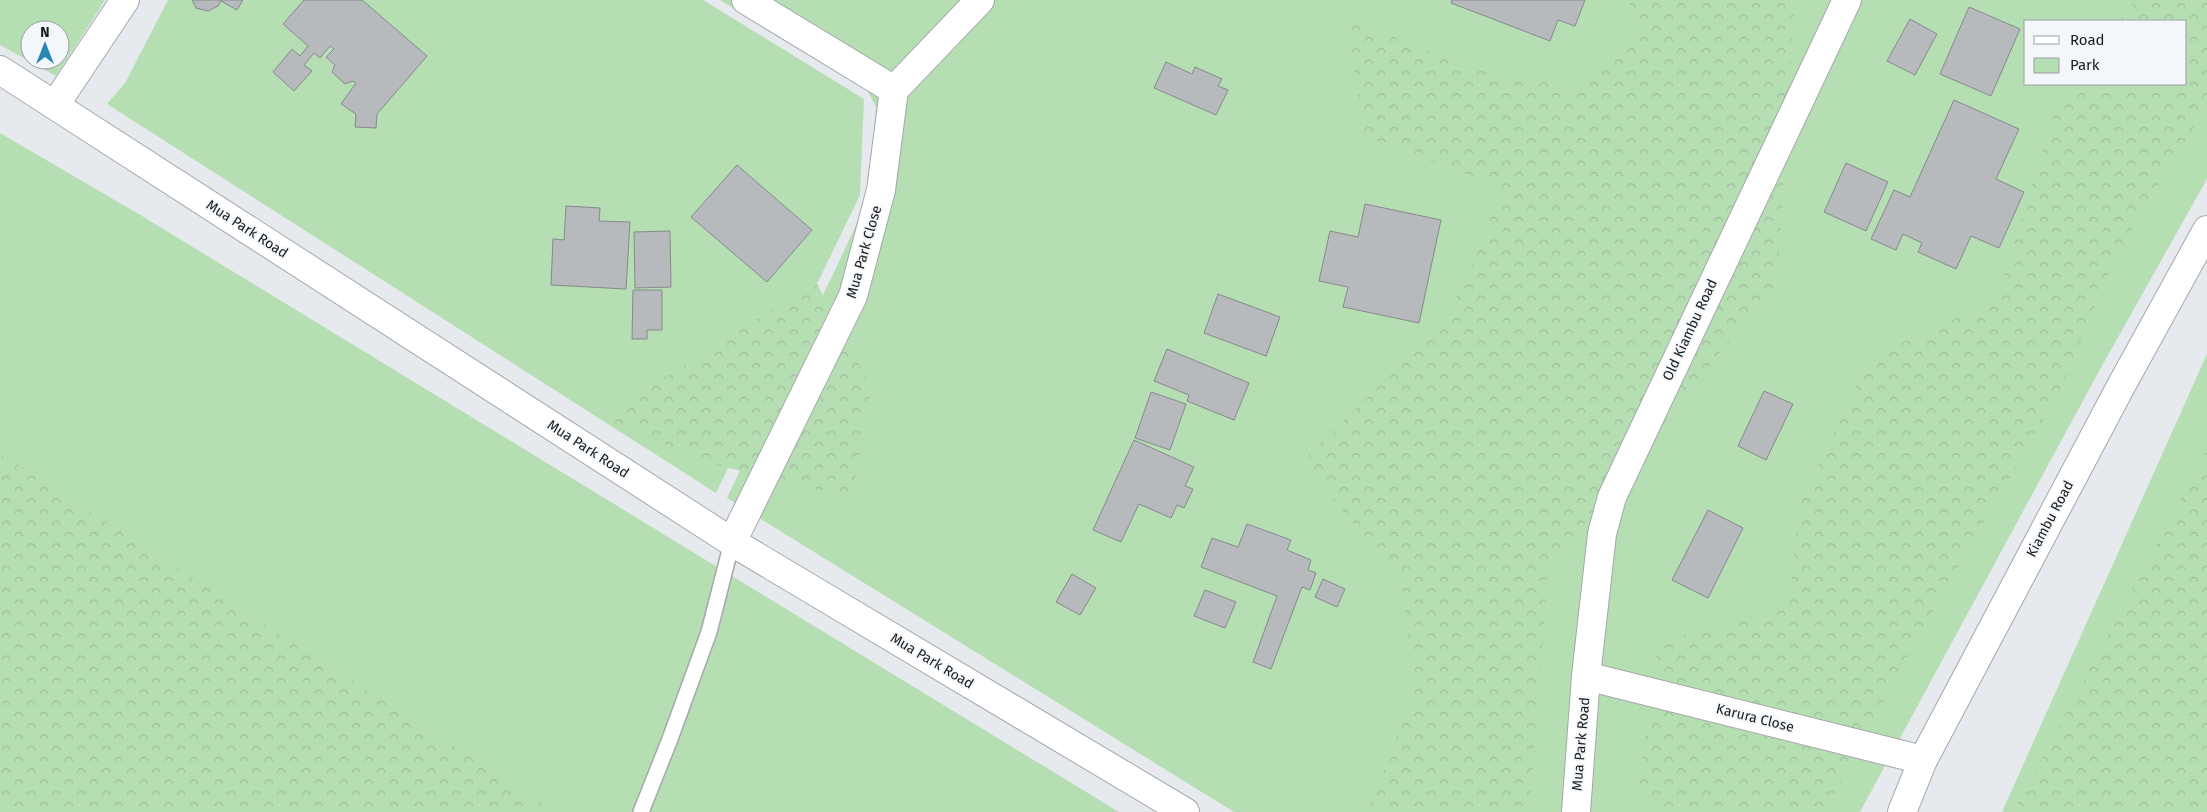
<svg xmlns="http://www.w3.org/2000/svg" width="2207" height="812" font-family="'Fira Sans',sans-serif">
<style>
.green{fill:#b6deb3;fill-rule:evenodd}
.forest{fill:url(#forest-crowns)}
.building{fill:#b6babd;stroke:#86898d}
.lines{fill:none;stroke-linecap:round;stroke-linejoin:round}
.service-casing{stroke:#a4a8ab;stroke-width:18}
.minor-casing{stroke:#a4a8ab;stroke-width:30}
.trunk-casing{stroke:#a4a8ab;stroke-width:30}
.service{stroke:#fff;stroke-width:15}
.minor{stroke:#fff;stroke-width:28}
.trunk{stroke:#fff;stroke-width:28}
.labels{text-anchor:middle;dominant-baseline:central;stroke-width:4;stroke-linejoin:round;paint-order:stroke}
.street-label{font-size:14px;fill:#191a1b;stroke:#f3f7fb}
</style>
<defs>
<pattern id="forest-crowns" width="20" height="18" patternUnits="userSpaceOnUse" patternTransform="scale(1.25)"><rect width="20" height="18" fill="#b6deb3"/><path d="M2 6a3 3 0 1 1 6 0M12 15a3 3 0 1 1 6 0" fill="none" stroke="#9cbe99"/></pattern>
</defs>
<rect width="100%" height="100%" fill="#e6eaee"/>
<!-- green -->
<g class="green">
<path d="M0,0H105L56,76L0,45ZM30,30H60V60H30Z"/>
<polygon points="168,0 703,0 864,99 860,195 716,493 107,104 125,83"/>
<path d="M720,0H2207V179L2098,373L1860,812H1234L727,498L869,198L876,107L867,90ZM2026,21H2186V84H2026Z"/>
<polygon points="0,133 142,216 1119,812 0,812"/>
<polygon points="2207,354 2207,812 2002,812"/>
</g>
<!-- forest -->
<g class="forest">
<polygon points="1628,0 1800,0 1794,16 1777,282 1548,569 1531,789 1527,812 1366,812 1414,695 1402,584 1302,461 1446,321 1504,188 1363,136 1348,18 1470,69 1577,88 1640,35"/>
<polygon points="2136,0 2207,0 2207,105 2115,257 2064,383 1918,637 1825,812 1667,812 1638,792 1658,642 1789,608 1799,507 1869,357 1996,301 2059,98 2070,84 2186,84 2186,21 2119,21"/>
<polygon points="816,282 871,388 852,497 708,463 602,417"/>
<polygon points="2207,450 2207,811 2013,812"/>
<polygon points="0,453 555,812 0,812"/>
</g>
<!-- building -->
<g class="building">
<polygon points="192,0 243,0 237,10 221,1 218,6 208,11 196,8"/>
<polygon points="304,0 362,0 427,56 377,114 376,128 355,127 356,114 341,104 356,83 353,81 345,84 332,72 335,65 326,57 334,49 330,46 320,58 314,53 304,65 312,71 294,91 273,72 292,49 300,56 308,46 283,24"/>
<polygon points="1452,0 1585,0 1575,26 1558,20 1550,41 1451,3"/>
<polygon points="1969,7 2020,29 1991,96 1940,74"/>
<polygon points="1910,19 1937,34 1915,75 1887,61"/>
<polygon points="1166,62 1192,74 1195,67 1222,79 1218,86 1228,90 1216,115 1154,88"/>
<polygon points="1954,100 2019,129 1996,179 2024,192 1999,248 1971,236 1956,269 1918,252 1922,243 1903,234 1896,250 1871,239 1894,190 1910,197"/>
<polygon points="1846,163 1888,182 1866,231 1824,212"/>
<polygon points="737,165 812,230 767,282 691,217"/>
<polygon points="1365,204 1441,220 1419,323 1343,307 1348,287 1319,281 1330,231 1358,237"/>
<polygon points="566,206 600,208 599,221 630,222 626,289 551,285 553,239 564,240"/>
<polygon points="670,231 671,287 635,288 634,232"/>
<polygon points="633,290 662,290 662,330 647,330 647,339 632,339"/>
<polygon points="1218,294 1280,317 1266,356 1204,333"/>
<polygon points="1167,349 1249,383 1234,420 1187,401 1189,395 1154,381"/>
<polygon points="1764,391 1793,404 1766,460 1738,446"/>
<polygon points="1151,392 1186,404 1170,450 1135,438"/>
<polygon points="1134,440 1194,467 1185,486 1193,489 1184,508 1177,505 1171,518 1139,504 1121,542 1093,530"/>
<polygon points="1708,510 1743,528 1708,598 1672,580"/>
<polygon points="1247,524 1291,540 1287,550 1311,560 1308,570 1316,573 1310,590 1302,587 1271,669 1253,662 1277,596 1201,567 1212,538 1238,547"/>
<polygon points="1072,574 1096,588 1080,615 1056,602"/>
<polygon points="1323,579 1345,589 1337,607 1315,597"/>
<polygon points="1205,590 1236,602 1225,628 1194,616"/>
</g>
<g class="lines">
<!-- service casing -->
<g class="service-casing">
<polyline id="service" points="641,812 670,739 709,632 732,542"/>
</g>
<!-- minor casing -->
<g class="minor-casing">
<g id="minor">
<polyline points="746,0 894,90"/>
<polyline points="0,70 732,542 1185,812"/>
<polyline points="55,105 125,0"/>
<polyline points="732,542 853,296 881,190 894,90 980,0"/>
<polyline points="1586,676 1923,760"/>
<polyline points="1576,812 1586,676 1602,534 1612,497 1847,0"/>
</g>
</g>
<!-- trunk casing -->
<g class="trunk-casing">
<polyline id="trunk" points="1902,812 1923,760 2121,386 2207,230"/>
</g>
<!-- service -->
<use href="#service" class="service"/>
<!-- minor -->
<use href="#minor" class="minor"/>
<!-- trunk -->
<use href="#trunk" class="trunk"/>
</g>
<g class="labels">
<!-- street labels -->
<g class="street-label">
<text transform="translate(247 229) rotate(33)">Mua Park Road</text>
<text transform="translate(864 252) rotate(-74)">Mua Park Close</text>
<text transform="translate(1690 330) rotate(-65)">Old Kiambu Road</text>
<text transform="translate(588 449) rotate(33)">Mua Park Road</text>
<text transform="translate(2050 519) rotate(-62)">Kiambu Road</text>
<text transform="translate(932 661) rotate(31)">Mua Park Road</text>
<text transform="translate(1755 718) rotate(14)">Karura Close</text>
<text transform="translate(1581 744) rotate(-85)">Mua Park Road</text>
</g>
</g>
<!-- legend -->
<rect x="2024" y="20" width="162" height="65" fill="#f3f7fb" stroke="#9c9fa1"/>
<rect x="2034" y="36" width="25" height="8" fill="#ffffff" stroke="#9c9fa1"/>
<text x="2070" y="45" font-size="15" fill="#191a1b">Road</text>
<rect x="2034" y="58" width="25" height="15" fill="#b6deb3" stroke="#9c9fa1"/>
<text x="2070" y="70" font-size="15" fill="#191a1b">Park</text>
<!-- north arrow -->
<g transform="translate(45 45)"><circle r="24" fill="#f3f7fb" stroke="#9c9fa1"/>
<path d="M0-4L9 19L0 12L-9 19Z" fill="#2986b3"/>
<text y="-8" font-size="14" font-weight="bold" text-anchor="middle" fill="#191a1b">N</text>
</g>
</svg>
